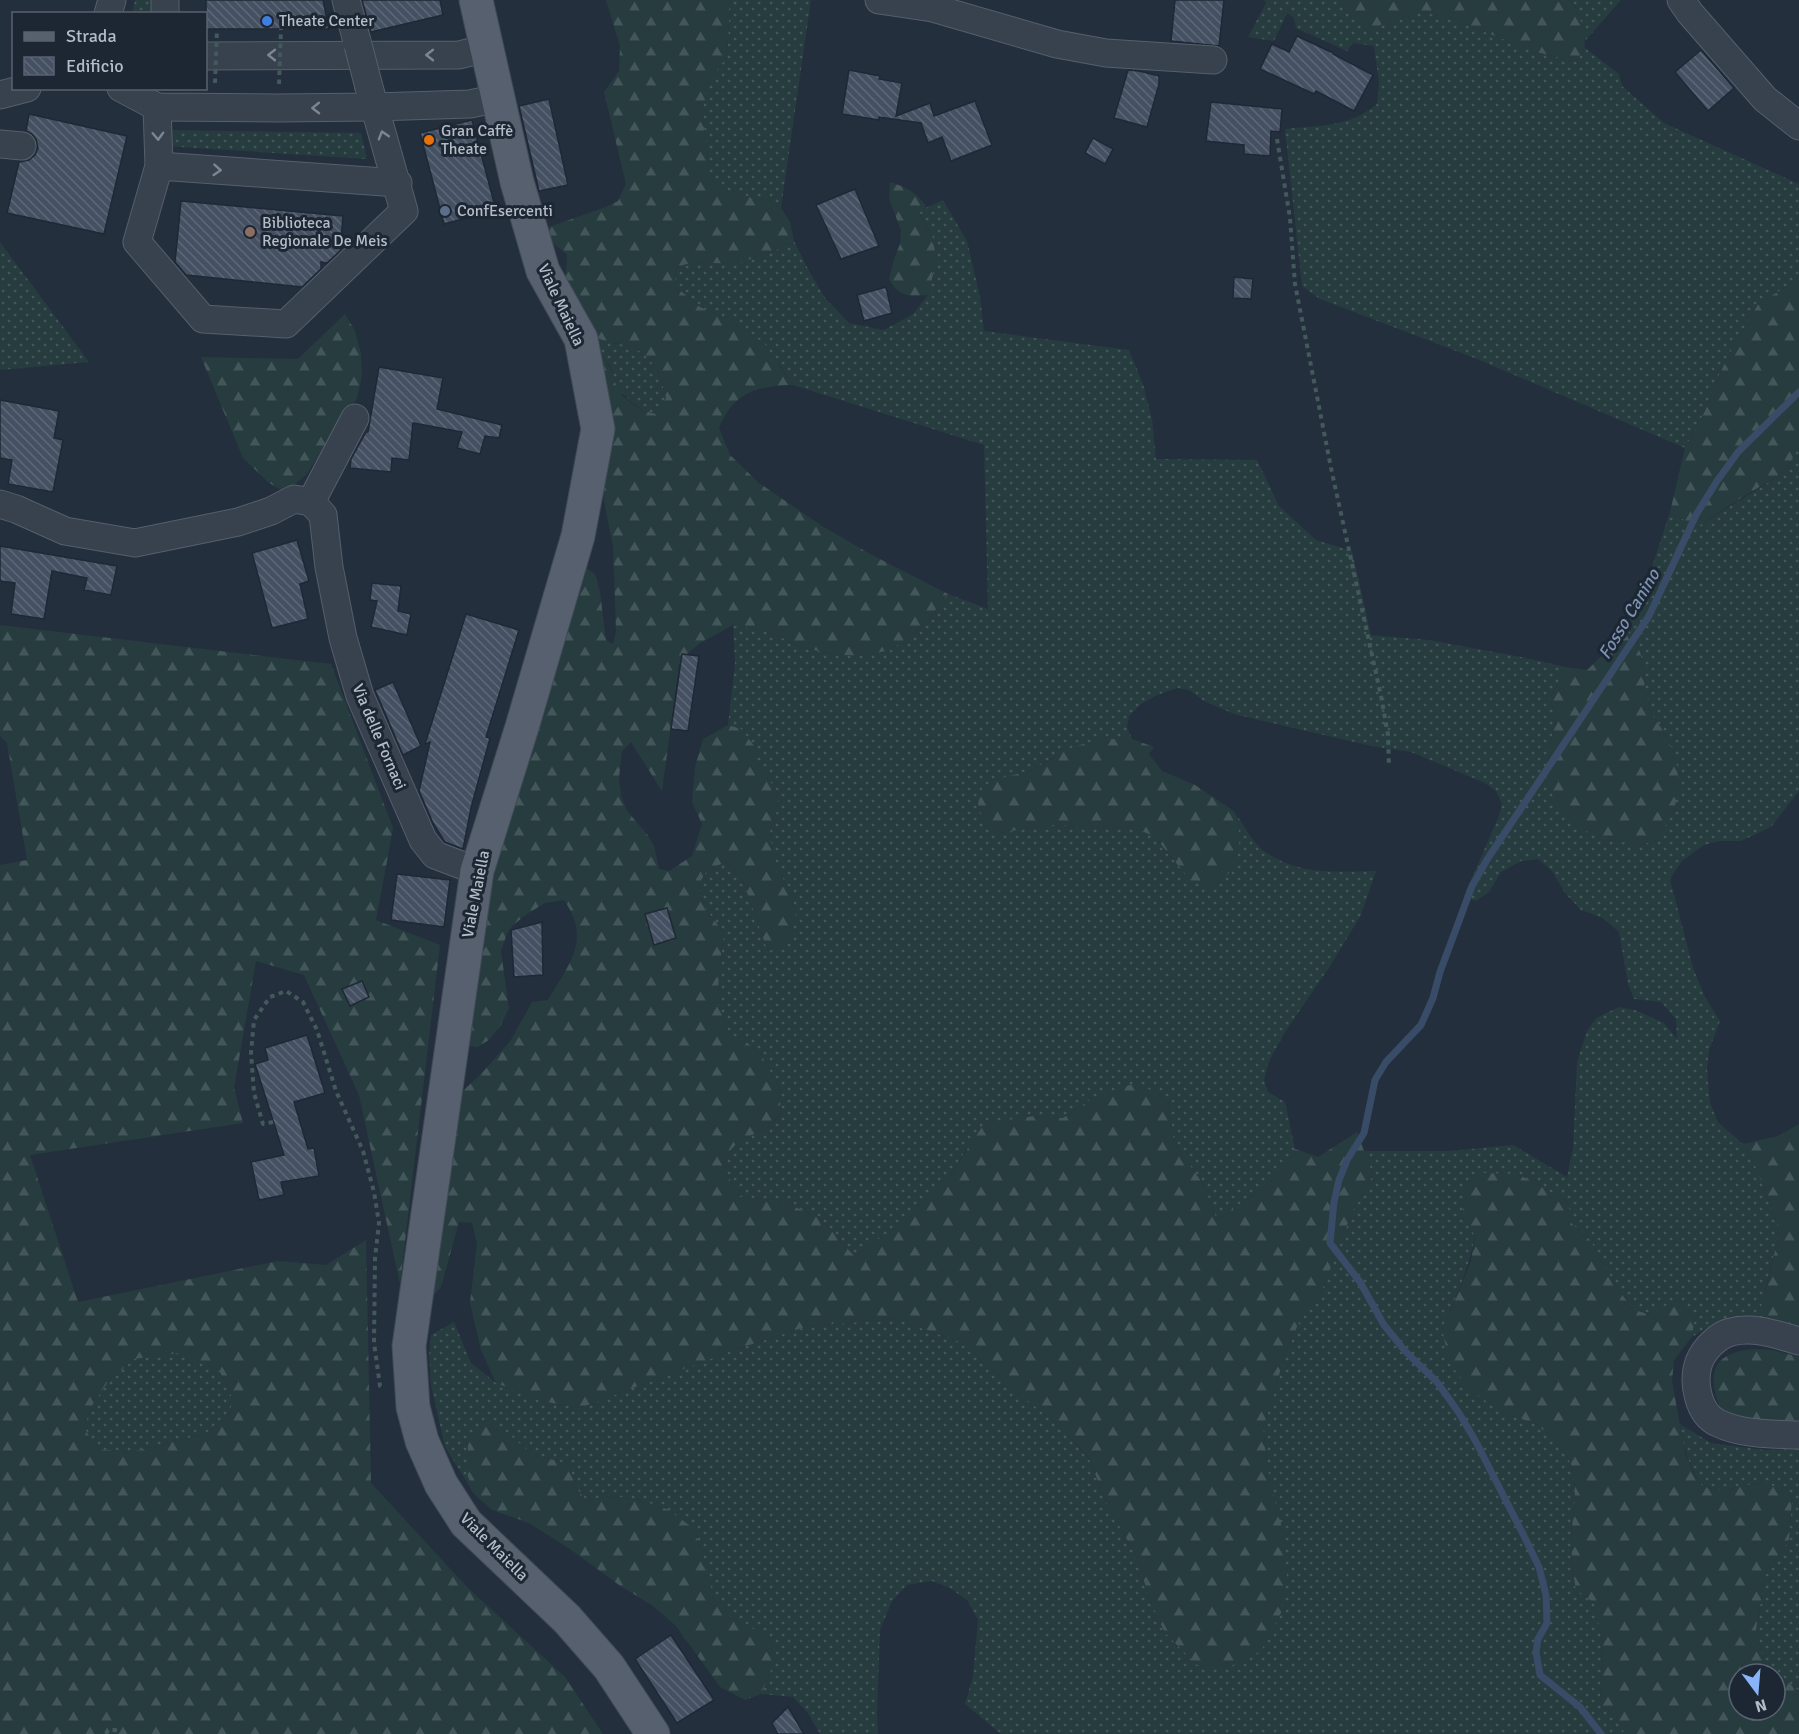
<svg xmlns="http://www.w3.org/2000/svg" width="1799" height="1734" font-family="Signika,sans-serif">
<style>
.grass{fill:url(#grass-dots)}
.forest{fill:url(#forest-firs);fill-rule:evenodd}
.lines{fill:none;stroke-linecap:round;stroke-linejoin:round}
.stream{stroke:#394c67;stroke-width:7}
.building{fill:url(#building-back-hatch);stroke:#1f2835;stroke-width:1.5}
.minor-casing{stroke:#565f6c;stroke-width:29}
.major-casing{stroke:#414a57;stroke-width:35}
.path{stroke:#44595c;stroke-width:4;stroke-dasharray:4.5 4.5;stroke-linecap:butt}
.minor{stroke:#38414e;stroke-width:27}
.major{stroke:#56606e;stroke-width:33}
.minor-bridge-casing{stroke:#565f6c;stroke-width:29;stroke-linecap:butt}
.path-bridge{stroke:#44595c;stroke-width:4;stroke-dasharray:4.5 4.5;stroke-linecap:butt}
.minor-bridge{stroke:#38414e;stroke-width:27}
.oneway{stroke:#7c8592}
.shop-dot{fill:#3f7fe0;stroke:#1d2633;stroke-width:2}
.food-dot{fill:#e8710a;stroke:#1d2633;stroke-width:2}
.service-dot{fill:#5c6f8a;stroke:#1d2633;stroke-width:2}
.education-dot{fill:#8d6e63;stroke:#1d2633;stroke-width:2}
.labels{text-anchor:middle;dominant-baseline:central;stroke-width:6;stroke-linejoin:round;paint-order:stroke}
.poi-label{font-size:16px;fill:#b4bcc9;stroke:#1d2633;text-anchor:start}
.street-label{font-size:16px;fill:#b4bcc9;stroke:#1d2633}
.water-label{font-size:18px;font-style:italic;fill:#7c92b1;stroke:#1d2633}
</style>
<defs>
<pattern id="grass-dots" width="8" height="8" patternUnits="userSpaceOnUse" patternTransform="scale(1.5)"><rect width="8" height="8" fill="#263c3f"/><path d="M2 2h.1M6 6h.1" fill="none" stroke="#435659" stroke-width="1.8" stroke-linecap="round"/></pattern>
<pattern id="forest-firs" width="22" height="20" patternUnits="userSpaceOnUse" patternTransform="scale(1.5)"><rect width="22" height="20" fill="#263c3f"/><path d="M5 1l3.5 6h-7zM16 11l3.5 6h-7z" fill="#435659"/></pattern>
<pattern id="building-back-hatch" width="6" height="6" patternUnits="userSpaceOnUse" patternTransform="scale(1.5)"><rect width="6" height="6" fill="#455162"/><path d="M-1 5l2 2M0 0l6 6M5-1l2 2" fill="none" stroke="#5d6877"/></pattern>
</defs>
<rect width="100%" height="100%" fill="#242f3e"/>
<!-- grass -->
<g class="grass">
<polygon points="135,0 161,0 161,13 132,14"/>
<polygon points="730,0 811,0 781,208 765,199 746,196 717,186 709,176 707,149 702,113 709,80 727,57"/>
<path d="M1264,0H1341L1344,10L1373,36L1380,25L1423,12L1455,20L1533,51L1576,62L1585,48L1619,74L1622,86L1664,123L1799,184V282L1793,283L1759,303L1738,338L1719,375L1705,411L1685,448L1477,359L1320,299L1302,286L1285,129C1320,125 1348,128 1377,104L1379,83L1374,46L1353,43L1347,51L1296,28L1294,18L1287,13L1274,41L1248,37L1266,3Z"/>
<polygon points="1570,0 1621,0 1585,41 1575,5"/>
<polygon points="165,130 361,133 367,159 165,146"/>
<path d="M943,200L967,241L980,297L984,331L1129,350L1143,384L1152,419L1156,459L1257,460L1279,506L1316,540L1352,551L1371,635L1429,640L1521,657L1566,667L1550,698L1556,722L1549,748L1610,840L1640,845L1657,840L1676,757L1664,732L1651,713L1645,689L1641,655L1636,641L1622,625L1651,570L1670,512L1697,527L1788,470L1799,441V791L1771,827L1741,841H1719L1704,845L1682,861L1670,879L1693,968L1706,999L1720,1021L1709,1050L1707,1069L1710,1103L1718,1122L1743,1144L1755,1165L1777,1222L1778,1239L1765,1289L1766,1321L1740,1317L1715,1323L1692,1337L1694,1323L1634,1310L1616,1287L1590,1240L1572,1224L1568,1202L1518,1174L1463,1217L1475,1235C1469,1269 1456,1298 1442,1329L1502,1413L1534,1423L1561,1443L1574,1471L1575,1500L1571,1536L1572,1568L1576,1589L1595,1604L1602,1640L1600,1704L1617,1718L1625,1734H1001L965,1704L973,1676L978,1620L968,1601L950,1588L932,1581L907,1585L892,1601L880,1630L877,1713L878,1734H820L808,1713L793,1697L761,1694L770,1673L765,1635L730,1617L711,1591L703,1555L694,1529L641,1500L609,1496L587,1501L576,1488L569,1465L555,1460L535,1457L507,1433L467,1474L475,1495L445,1447L431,1385L429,1354L431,1335L454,1322L471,1363L496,1383L541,1401L580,1408L731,1351L808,1326L896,1319L960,1342L1064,1431L1089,1459L1106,1502L1135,1554L1152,1605L1269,1477L1263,1428L1284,1359L1298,1323L1320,1295L1353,1210L1373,1175L1364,1151H1449L1513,1145L1567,1177L1573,1148L1577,1062L1587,1031L1596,1018L1619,1007L1635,1010L1664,1023L1677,1039L1676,1019L1661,1002L1634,999L1628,984L1619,932L1603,918L1581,910L1565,893L1552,871L1538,859L1521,861L1501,872L1489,892L1476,901L1464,896L1499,816L1502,804L1496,791L1485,783L1411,752L1371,746L1234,714L1204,701L1189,690L1177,688L1157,695L1141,704L1129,716L1127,727L1132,739H1101L1054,757L1032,770L1005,777L998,833L1050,825L1131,827L1154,836L1172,859L1239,845L1238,817C1246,829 1254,845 1267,853C1299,875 1339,872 1376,871L1361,915L1330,966L1285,1032L1269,1061L1264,1080L1268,1092L1285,1102L1295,1149C1282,1183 1244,1199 1217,1220L1203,1184L1174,1143L1168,1102L1093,1098L1063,1118L1034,1116L966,1150L948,1179L920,1205L903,1225L877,1240L855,1257L819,1217L778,1200L740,1197L725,1171L727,1154L741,1139L765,1130L781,1114L779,1087L760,1053L746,1042L730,1035L718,1005L719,969L724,933L702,904L699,884L707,870L726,862L742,878L768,951L796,919L793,902L772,853L770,829L778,808L777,791L758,765L754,747L741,729L728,725L735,663L733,625L755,629L777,635L800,647L836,655L860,656L891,650L922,627L948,594L988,609L984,445L793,385L779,364L732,321L700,307L675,286L676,269C692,258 714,265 732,263C754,260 775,251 794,241L809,271L825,298L849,323L884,330L913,314L928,295L933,238L919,211Z"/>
<polygon points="0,242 89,362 0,370"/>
<path d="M582,320C590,327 599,336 608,341C614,345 623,343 630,346C653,355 661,376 666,398L656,415L646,412L631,402L617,388L610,365L601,357Z"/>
<polygon points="180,1352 220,1372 234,1401 226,1418 205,1434 131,1452 94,1449 84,1426 94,1402 108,1382 134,1359"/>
<path d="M1680,1424L1711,1443L1765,1450L1799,1449V1691L1764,1663L1756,1630L1765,1576L1789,1540L1792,1499L1762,1482L1721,1491L1702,1486C1689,1466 1683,1448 1680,1424Z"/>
</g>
<!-- forest -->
<g class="forest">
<path d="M606,0H730L727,57L709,80L702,113L707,149L709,176L717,186L746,196L765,199L781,208L790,222L794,241C775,251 754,260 732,263C714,265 692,258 676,269L675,286L700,307L732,321L764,343L793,385C756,386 734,392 719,428L730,455L759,483L822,526L872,555L948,594L922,627L891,650L860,656L836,655L800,647L777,635L755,629L733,625L700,643L686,655L679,665L662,791L631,742L622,751L619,778L621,796L627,811L647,834L654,846L659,869L669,871L692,856L702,824L692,802L695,767L703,739L728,725L741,729L755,747L758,765L777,791L778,808L770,829L772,852L793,902L796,919L789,940L768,952L742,878L726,862L707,870L699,884L702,904L724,933L719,969L718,1005L730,1034L746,1042L760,1053L779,1087L781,1113L765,1130L741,1139L727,1154L725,1171L740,1197L778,1200L819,1217L855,1257L877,1240L903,1225L920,1205L948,1179L984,1124L1034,1116L1063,1118L1093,1098L1138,1082L1168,1102L1174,1143L1203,1184L1217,1220C1244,1199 1282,1183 1295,1149L1318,1157L1357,1132L1373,1175L1353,1210L1320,1295L1298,1324L1284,1359L1263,1428L1269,1477L1284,1536L1287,1577L1281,1613L1261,1651L1225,1669L1197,1665L1165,1633L1152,1605L1135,1554L1106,1502L1089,1458L1064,1431L960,1342L896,1319L808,1326L731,1351L580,1408L541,1401L496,1383L481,1350L470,1303L477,1243L472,1223L459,1222L441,1287L428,1301L451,1102L482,1073L511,1040L532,1002L548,1000C569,964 592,940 564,900L545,903L527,914L512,926L506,936L501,952L509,1008L501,1025L489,1040L477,1047L469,1046L459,1035L477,905L583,566L595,574L600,592L606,640L613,644L616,631L613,546L602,491L601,357C613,367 611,373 617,387C624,401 641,411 656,414L666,398C660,372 651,350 621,344C613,343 601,341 595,336C591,332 567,291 566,287C565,277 567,265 567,254L544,237L546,228L606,207L618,201L626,184L604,92L619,71L620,46Z"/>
<path d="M1341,0H1570C1581,11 1584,33 1585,48L1576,62L1533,51L1455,20L1423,12L1380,25L1374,37L1344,10Z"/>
<path d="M890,182C906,187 918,193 927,208L919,212L933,238L936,262L928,295C909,296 900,298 889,279L894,259L900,244L901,230L889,199Z"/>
<polygon points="1799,282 1799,441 1788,470 1741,498 1697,527 1670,512 1685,448 1705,411 1719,375 1738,338 1759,303 1793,283"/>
<polygon points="345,314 355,331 361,354 362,375 357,398 306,475 285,492 269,483 243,458 201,357 298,359"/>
<path d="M0,625L331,664L393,828L376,920L440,945L400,1284L359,1095L304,975L256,961L234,1088L243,1123L30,1155L78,1302L278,1261L326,1265L366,1240L371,1483L467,1587L565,1677L603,1734H0V865L27,860L7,743L0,736ZM180,1353L220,1372L234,1401L226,1418L205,1434L131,1452L95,1449L84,1426L94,1402L108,1382L134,1359Z"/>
<polygon points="1622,625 1636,641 1641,655 1645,689 1651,713 1664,732 1676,757 1679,786 1674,811 1657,840 1640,845 1610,840 1583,830 1559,812 1548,782 1549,748 1556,722 1550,698 1566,667 1587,670 1607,651"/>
<path d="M1101,739H1132L1154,747L1149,754L1162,771L1195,785L1234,811C1239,818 1238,825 1239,834C1240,863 1235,872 1210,887L1191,881L1154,836L1131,827L1050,825L998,833L984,823L978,804L982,788L1005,777L1032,770L1073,747Z"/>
<polygon points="1799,1124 1799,1329 1766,1321 1761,1307 1778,1239 1777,1222 1755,1165 1743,1144 1778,1136"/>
<path d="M1482,1173L1518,1174L1568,1202L1572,1224L1590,1240L1616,1287L1634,1310L1649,1314L1675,1301L1692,1316L1694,1323L1692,1337L1674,1360L1672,1381L1685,1453L1693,1472L1702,1486L1721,1491L1762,1482L1784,1490L1792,1499L1789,1540L1765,1576L1756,1630L1764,1663L1799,1691V1734H1625L1617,1718L1600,1704L1602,1640L1595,1604L1576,1589L1572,1568L1571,1536L1575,1500L1574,1471L1561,1443L1534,1423L1502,1413L1471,1390L1450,1364L1442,1329L1457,1296L1471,1261L1475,1236L1463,1217L1464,1188ZM1739,1674H1775V1710H1739Z"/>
<path d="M1755,1349L1773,1350L1799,1357V1426C1772,1423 1744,1421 1720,1408C1706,1371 1714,1352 1755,1349Z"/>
<polygon points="486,1418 507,1433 535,1457 555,1460 569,1465 576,1488 587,1501 609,1496 641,1500 669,1510 694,1529 703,1555 712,1591 730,1617 765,1635 777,1650 770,1673 761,1694 745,1700 720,1687 676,1626 653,1606 619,1585 570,1549 529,1523 492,1510 475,1495 467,1474 468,1445 479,1426"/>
</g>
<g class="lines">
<!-- stream -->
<polyline class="stream" points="1601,1734 1580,1707 1540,1675 1536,1652 1538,1639 1547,1623 1546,1595 1539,1567 1525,1538 1475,1440 1459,1413 1437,1382 1405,1351 1384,1325 1360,1282 1330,1243 1334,1202 1339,1180 1347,1160 1364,1133 1375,1080 1386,1062 1421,1025 1433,998 1440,972 1472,886 1488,858 1649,616 1696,515 1717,481 1738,452 1799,392"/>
</g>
<!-- building -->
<g class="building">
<polygon points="206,0 323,0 329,29 206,29"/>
<polygon points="362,0 440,0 443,15 371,32"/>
<polygon points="1175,0 1224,0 1219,46 1171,41"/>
<polygon points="1297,36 1333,53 1333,54 1373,75 1354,111 1316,91 1314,94 1260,69 1272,44 1289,52"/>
<polygon points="1701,50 1734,88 1708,111 1675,72"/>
<polygon points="849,70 880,76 879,79 902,83 896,116 930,103 934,116 975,101 992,145 951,161 942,137 928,143 921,123 879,117 879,120 842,114"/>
<polygon points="1128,70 1139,71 1159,76 1159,84 1147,127 1114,118"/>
<polygon points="549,99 568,185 539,191 519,106"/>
<polygon points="1211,102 1282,109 1280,132 1271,131 1270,156 1244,154 1244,145 1206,141"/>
<polygon points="29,114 127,136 104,234 7,213 19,162 29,160 35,155 38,148 36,139 32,134 26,131"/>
<polygon points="472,120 496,210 444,224 420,133"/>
<polygon points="1093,138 1113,149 1105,164 1085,153"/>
<polygon points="855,189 879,246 841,259 816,205"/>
<polygon points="181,201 343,216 340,251 327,263 321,262 321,269 302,287 186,275 175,262"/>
<polygon points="1234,277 1253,279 1251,299 1233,298"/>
<polygon points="886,287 892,313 864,321 857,295"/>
<polygon points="379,367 443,378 437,409 502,425 499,438 485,436 480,454 457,448 462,432 413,423 409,460 392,458 391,472 350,468 351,459 366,432 368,432"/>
<polygon points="0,400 59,411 54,438 63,440 53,492 8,484 12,460 0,458"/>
<polygon points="297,540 309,581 300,584 308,619 272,628 252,553"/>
<polygon points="0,546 117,566 111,595 84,590 87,578 52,571 44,619 11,614 15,583 0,581"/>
<polygon points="372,583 401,586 398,611 411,614 407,635 371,627 377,601 370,600"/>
<polygon points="466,614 519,630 486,737 490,738 471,808 463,849 445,842 443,839 433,823 419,791 430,742 425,744"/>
<polygon points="682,654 699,656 688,731 671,729"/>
<polygon points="393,682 421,746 403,755 375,690"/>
<polygon points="397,874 450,880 444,927 391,920"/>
<polygon points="667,908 676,938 654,945 645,914"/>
<polygon points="542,922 543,975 514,977 511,930"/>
<polygon points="362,981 369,997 350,1006 342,989"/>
<polygon points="307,1035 325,1093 294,1102 308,1149 314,1148 319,1176 281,1182 284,1195 259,1200 251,1162 284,1155 255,1064 268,1060 265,1048"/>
<polygon points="671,1635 714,1700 677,1723 635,1659"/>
<polygon points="788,1707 804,1734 778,1734 772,1723"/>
</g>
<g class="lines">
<!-- minor casing -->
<g class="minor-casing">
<g id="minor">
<polyline points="346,0 358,45"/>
<polyline points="879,0 933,8 1057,44 1106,53 1213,60"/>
<polyline points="1681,0 1690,13 1765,99 1799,126"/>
<polyline points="108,14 112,0"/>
<polyline points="165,14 165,0"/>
<polyline points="206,56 459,55 487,48"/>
<polyline points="121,88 157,107 278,108 375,107 470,104 498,98"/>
<polyline points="0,95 27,88"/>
<polyline points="157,107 159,166 137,242 203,319 286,324 404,211 369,87"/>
<polyline points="0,144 22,146"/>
<polyline points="159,166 398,183"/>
<polyline points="311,502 355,418"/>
<polyline points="0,504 16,509 65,531 135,543 238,522 271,511 294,499 311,502 323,515 329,567 343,638 360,696 423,840 435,855 477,871"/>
<path d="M1799,1341C1778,1335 1754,1326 1731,1332C1718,1335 1704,1349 1699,1362C1692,1382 1698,1414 1718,1423C1743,1435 1772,1434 1799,1435"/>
</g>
</g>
<!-- major casing -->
<g class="major-casing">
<polyline id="major" points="476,0 517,182 543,271 581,339 598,429 578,536 522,727 477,871 409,1346 413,1407 422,1441 441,1484 466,1523 567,1619 609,1667 653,1734"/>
</g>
<!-- path -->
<g class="path">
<polyline points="1277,139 1290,218 1295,284 1331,468 1381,696 1388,735 1389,767"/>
<polyline points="273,1122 263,1124 254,1093 251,1053 254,1020 270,997 286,991 303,1002 317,1030 336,1091 363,1151 374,1192 379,1223 375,1258 374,1343 380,1386 384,1389"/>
<polyline points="106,1734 108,1730 115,1730 129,1734"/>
</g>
<!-- minor -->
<use href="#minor" class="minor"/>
<!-- major -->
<use href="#major" class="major"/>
<!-- minor-bridge casing -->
<g class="minor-bridge-casing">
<polyline id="minor-bridge" points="358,45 369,87"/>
</g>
<!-- path-bridge -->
<g class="path-bridge">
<polyline points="215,83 217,29"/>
<polyline points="279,84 281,29"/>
</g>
<!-- minor-bridge -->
<use href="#minor-bridge" class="minor-bridge"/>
</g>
<!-- one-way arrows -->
<defs><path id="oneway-chevron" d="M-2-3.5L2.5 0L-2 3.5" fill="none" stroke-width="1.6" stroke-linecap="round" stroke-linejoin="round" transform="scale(1.5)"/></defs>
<g class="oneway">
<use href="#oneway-chevron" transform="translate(272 55) rotate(180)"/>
<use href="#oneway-chevron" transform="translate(430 55) rotate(-180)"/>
<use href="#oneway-chevron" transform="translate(316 108) rotate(179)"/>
<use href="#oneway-chevron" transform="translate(383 135) rotate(-107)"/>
<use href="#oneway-chevron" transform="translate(158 136) rotate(88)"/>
<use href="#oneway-chevron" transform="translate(217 170) rotate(4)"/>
</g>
<!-- markers -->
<circle class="shop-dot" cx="267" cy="21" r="6"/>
<circle class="food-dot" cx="429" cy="140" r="6"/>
<circle class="service-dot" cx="445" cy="211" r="6"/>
<circle class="education-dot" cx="250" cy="232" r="6"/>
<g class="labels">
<!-- poi labels -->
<g class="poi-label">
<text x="279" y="21">Theate Center</text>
<text x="441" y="131">Gran Caffè<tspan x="441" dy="18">Theate</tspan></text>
<text x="457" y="211">ConfEsercenti</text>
<text x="262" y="223">Biblioteca<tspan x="262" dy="18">Regionale De Meis</tspan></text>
</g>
<!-- street labels -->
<g class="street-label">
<text transform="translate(561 305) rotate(65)">Viale Maiella</text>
<text transform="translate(379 737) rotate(67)">Via delle Fornaci</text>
<text transform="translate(476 894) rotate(-79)">Viale Maiella</text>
<text transform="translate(494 1547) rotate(45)">Viale Maiella</text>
</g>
<!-- water labels -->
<g class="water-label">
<text transform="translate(1629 614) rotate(-59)">Fosso Canino</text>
</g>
</g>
<!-- legend -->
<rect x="12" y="12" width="195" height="78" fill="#1d2633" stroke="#59626f" stroke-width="1.5"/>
<rect x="24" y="32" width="30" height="9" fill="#56606e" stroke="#59626f" stroke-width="1.5"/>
<text x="66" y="42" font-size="18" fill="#b4bcc9">Strada</text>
<rect x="24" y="57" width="30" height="18" fill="url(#building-back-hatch)" stroke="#59626f" stroke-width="1.5"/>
<text x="66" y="72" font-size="18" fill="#b4bcc9">Edificio</text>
<!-- north arrow -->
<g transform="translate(1757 1692) rotate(164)"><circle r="28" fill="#1d2633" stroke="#59626f" stroke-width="1.5"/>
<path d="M0-4.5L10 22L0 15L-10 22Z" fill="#8ab4f8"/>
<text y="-9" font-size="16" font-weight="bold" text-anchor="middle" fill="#b4bcc9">N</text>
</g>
</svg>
